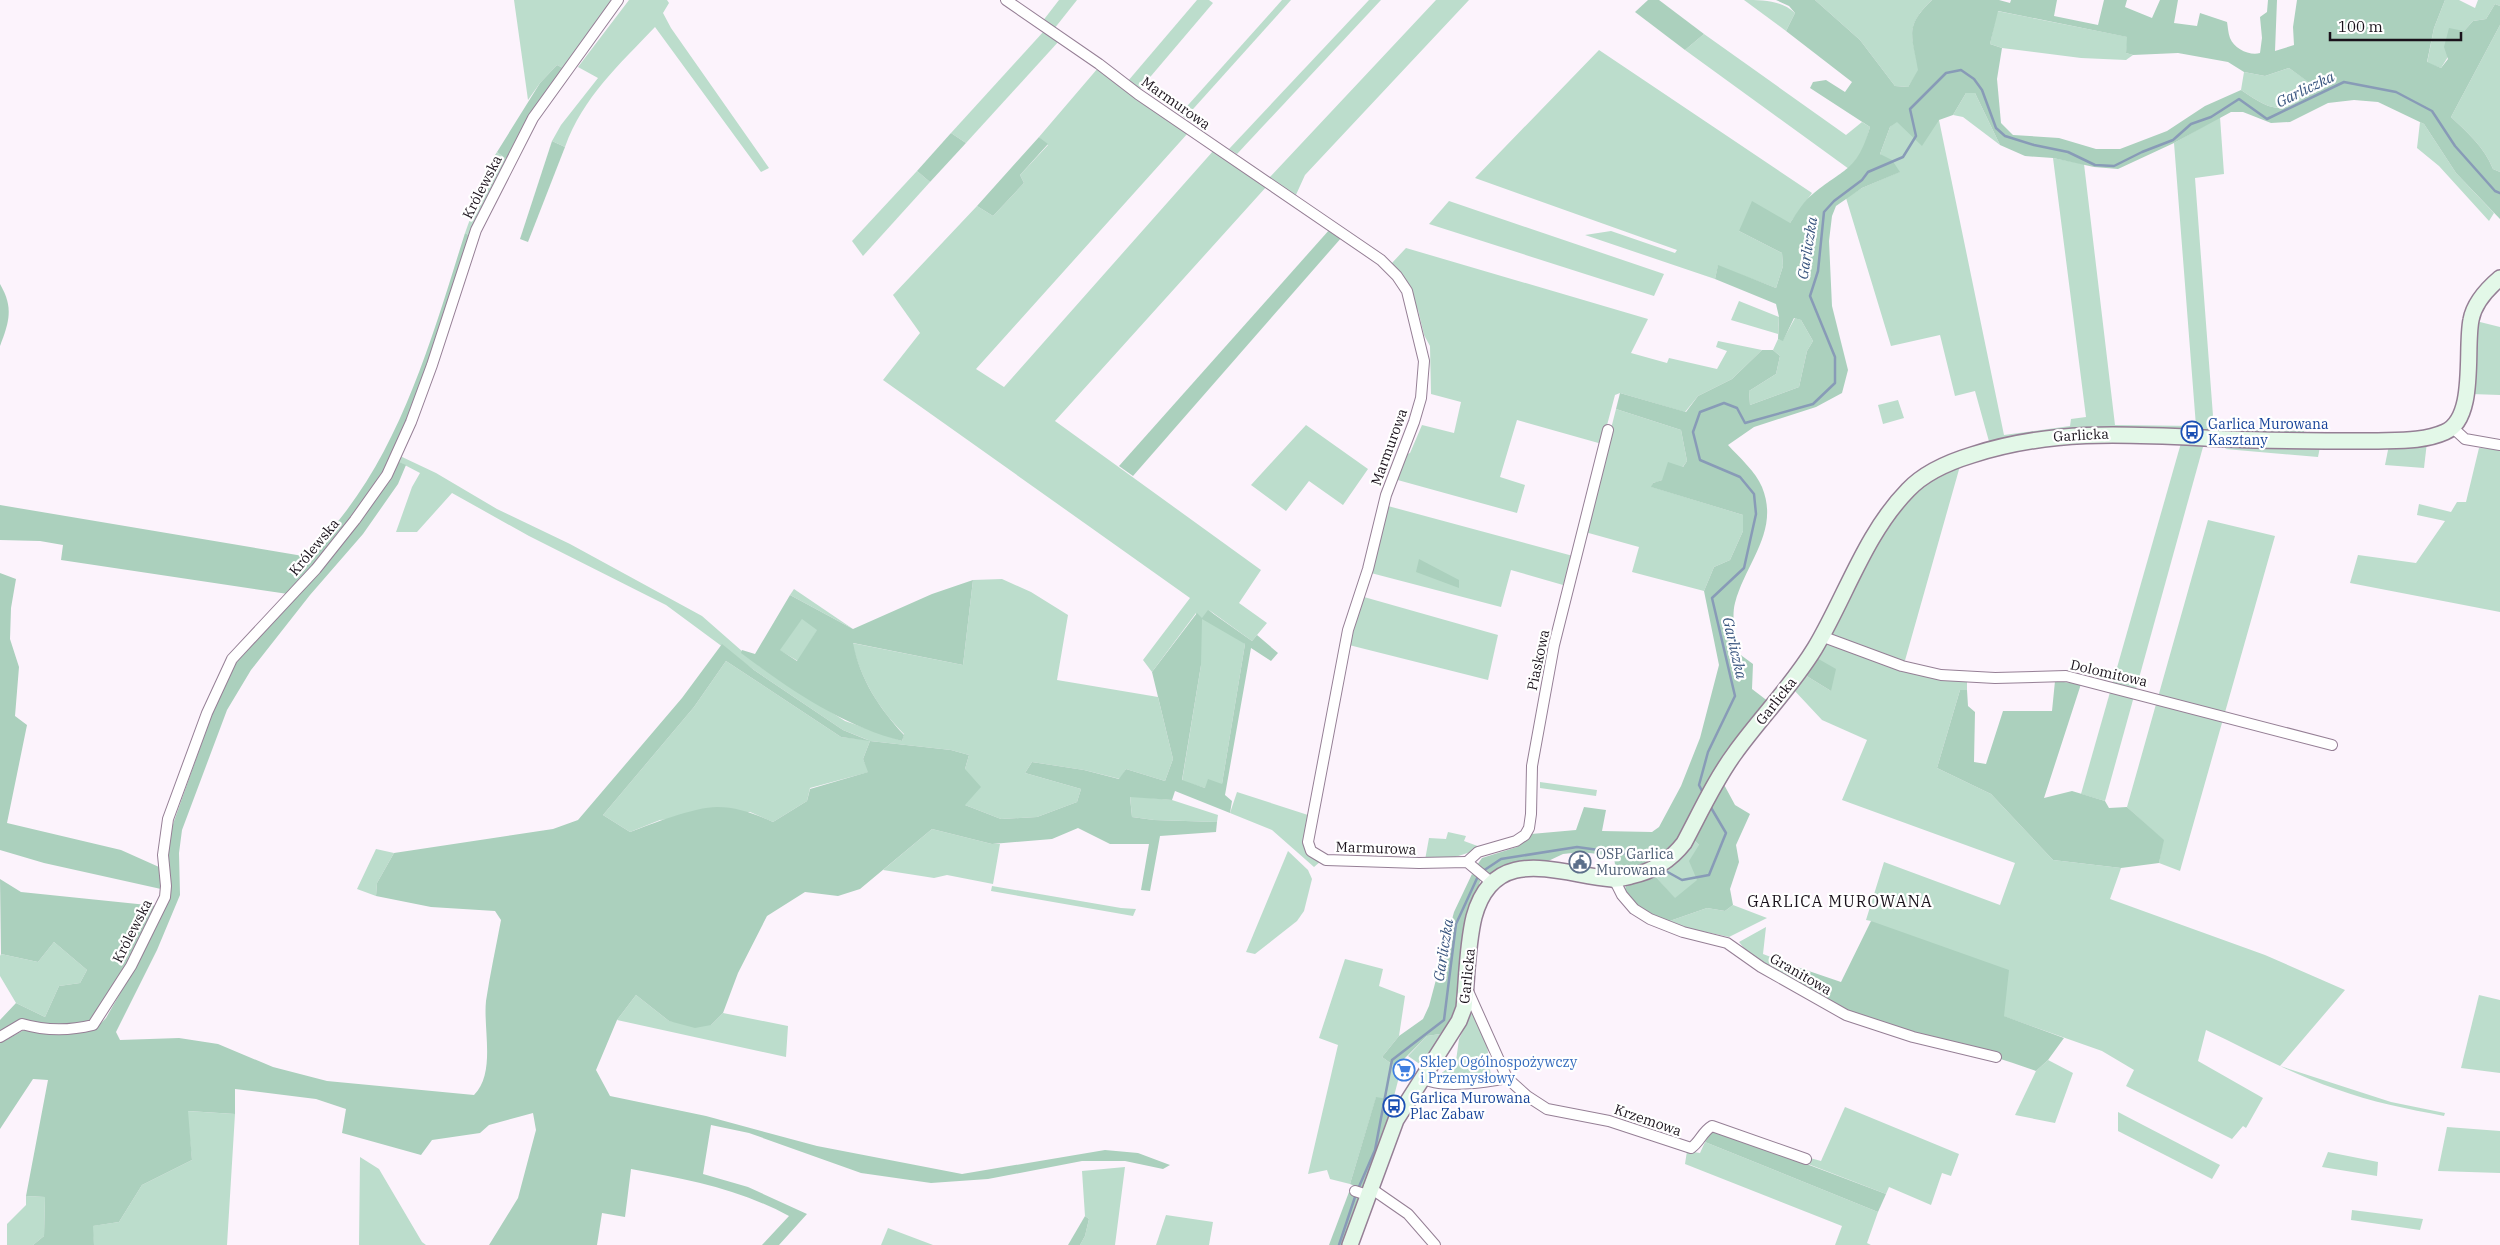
<svg xmlns="http://www.w3.org/2000/svg" width="2500" height="1245" font-family="'IBM Plex Serif',serif">
<style>
.green{fill:#bcddcc}
.forest{fill:#abd0bd;fill-rule:evenodd}
.lines{fill:none;stroke-linecap:round;stroke-linejoin:round}
.stream{stroke:#889bb7;stroke-width:2.5}
.street-casing{stroke:#957f95;stroke-width:12}
.secondary-casing{stroke:#957f95;stroke-width:18}
.street{stroke:#fff;stroke-width:10}
.secondary{stroke:#e3f8e8;stroke-width:15}
.labels{text-anchor:middle;dominant-baseline:central;stroke-width:4.5;stroke-linejoin:round;paint-order:stroke}
.street-label{font-size:14px;fill:#1a121b;stroke:#fff}
.transit-label{font-size:14px;fill:#164399;stroke:#fff;text-anchor:start}
.service-label{font-size:14px;fill:#4e5e75;stroke:#fff;text-anchor:start}
.shop-label{font-size:14px;fill:#366cbe;stroke:#fff;text-anchor:start}
.water-label{font-size:15px;font-style:italic;fill:#39557f;stroke:#fff}
.quarter-label{font-size:16px;letter-spacing:1px;fill:#1a121b;stroke:#fff}
</style>
<rect width="100%" height="100%" fill="#fcf3fc"/>
<!-- green -->
<g class="green">
<polygon points="514,0 613,0 563,68 557,65 540,83 528,100"/>
<path d="M629,0H667L669,3L663,13L671,28L769,168L761,172L655,27C619,65 583,97 565,147L552,141L561,125L598,78L578,67Z"/>
<polygon points="1059,0 1077,0 1054,29 1042,22"/>
<polygon points="1197,0 1209,0 1213,3 1140,89 1128,81"/>
<polygon points="1282,0 1291,0 1185,118 1180,114"/>
<polygon points="1369,0 1381,0 1237,154 1229,149"/>
<polygon points="1436,0 1469,0 1305,175 1295,197 1269,178"/>
<path d="M1744,0C1763,0 1781,0 1795,13L1786,31Z"/>
<path d="M1815,0H1932C1904,27 1912,35 1919,70L1908,87L1895,86L1860,40Z"/>
<polygon points="2445,0 2459,0 2475,8 2478,0 2500,0 2500,6 2495,4 2486,19 2473,21 2464,31 2441,68 2427,63 2434,28"/>
<polygon points="1997,11 2128,37 2126,53 2133,55 2126,60 2081,58 2002,48 1990,44"/>
<path d="M2500,25V172L2493,169C2484,147 2468,133 2451,117Z"/>
<polygon points="1044,31 1059,41 966,143 951,133"/>
<polygon points="1704,34 1846,135 1862,122 1870,127 1864,149 1849,169 1685,50"/>
<polygon points="1599,50 1812,193 1790,223 1739,231 1782,253 1783,266 1776,288 1718,266 1715,279 1585,235 1611,231 1675,253 1677,250 1475,178"/>
<polygon points="1098,68 1188,133 976,369 1004,387 1214,150 1267,186 1055,421 1261,570 1239,603 1267,623 1252,641 1209,610 1245,644 1222,784 1205,788 1182,781 1201,665 1196,613 1152,672 1143,660 1190,598 883,380 920,333 893,295 977,206 993,216 1024,183 1020,175 1048,145 1039,137"/>
<path d="M2289,68L2319,89C2282,113 2278,115 2241,90L2244,72L2265,76Z"/>
<polygon points="1966,93 1975,93 2000,145 1963,117 1953,115"/>
<polygon points="2220,117 2224,174 2195,178 2214,429 2304,431 2305,438 1990,445 1975,391 1955,396 1940,335 1891,346 1846,198 1862,188 1899,172 1880,154 1890,127 1897,121 1939,120 2004,435 2070,426 2071,419 2086,417 2053,158 2084,164 2115,425 2196,426 2174,143"/>
<polygon points="2420,122 2424,124 2456,173 2494,213 2489,221 2439,166 2417,148"/>
<polygon points="497,152 506,159 472,237 465,233 491,161"/>
<polygon points="917,171 930,182 863,256 852,241"/>
<polygon points="1449,201 1664,274 1654,296 1429,224"/>
<polygon points="1406,248 1648,319 1631,353 1667,363 1669,358 1717,369 1727,351 1716,347 1718,341 1762,350 1732,379 1698,396 1685,412 1620,393 1615,395 1602,444 1517,420 1500,477 1525,485 1517,513 1394,479 1405,455 1410,453 1422,425 1454,433 1461,402 1431,394 1430,346 1424,335 1418,310 1414,307 1391,264"/>
<polygon points="1739,301 1779,317 1778,334 1731,320"/>
<polygon points="1795,318 1801,320 1813,341 1807,351 1799,387 1750,405 1749,391 1776,374 1780,356 1773,350 1778,339 1783,340"/>
<polygon points="2476,321 2500,327 2500,395 2471,394"/>
<polygon points="1898,400 1904,418 1883,424 1878,405"/>
<path d="M1616,409L1681,430L1687,461C1681,472 1665,480 1653,483L1652,487L1743,515V531L1730,560L1714,567L1704,591L1632,572L1639,547L1585,532Z"/>
<polygon points="1306,425 1368,469 1343,505 1309,481 1286,511 1251,485"/>
<polygon points="2427,442 2424,468 2385,465 2389,445"/>
<polygon points="2181,443 2203,447 2105,801 2081,794"/>
<polygon points="2231,446 2320,447 2318,457 2225,449"/>
<polygon points="2479,448 2500,449 2500,612 2350,583 2358,555 2416,563 2445,521 2417,515 2419,504 2451,512 2457,502 2466,502"/>
<path d="M400,456L436,473L497,509L570,544L702,616L759,666L845,721L902,741L904,734C878,708 861,679 852,643L963,665L973,580L1002,579L1031,592L1068,615L1057,680L1158,697L1173,759L1165,781L1126,769L1120,779L1084,770L1032,762L1025,773L1081,789L1077,802L1037,817L1001,819L965,805V769L969,755L951,750L870,741L863,759L869,772L810,788L807,801L773,822L750,812L660,820L630,832L603,815L694,707L726,661L841,737L868,740L843,730L754,670L666,605L529,536L452,493L417,532H396L412,487L420,473L397,461Z"/>
<path d="M1960,466L1904,664L1828,636C1852,592 1886,512 1925,482C1934,475 1949,471 1960,466Z"/>
<polygon points="1388,506 1573,556 1563,585 1511,570 1501,607 1371,573"/>
<polygon points="2208,520 2275,536 2180,871 2159,863 2163,840 2127,807"/>
<polygon points="794,589 853,629 790,595"/>
<polygon points="1364,597 1498,635 1488,680 1349,645"/>
<polygon points="802,618 818,629 798,661 779,650"/>
<path d="M1825,641L1967,680V690H1960L1937,768L1991,794L2053,860L2121,868L2110,899L2265,955L2345,990L2280,1066L2391,1102L2445,1113L2444,1116C2408,1109 2371,1102 2336,1089C2291,1074 2249,1050 2206,1030L2198,1061L2263,1098L2246,1128L2243,1126L2232,1139L2126,1086L2134,1070L2102,1051L2003,1016L1871,921L1866,920L1884,862L2000,905L2015,863L1842,800L1867,740L1822,720L1793,689L1805,675L1831,691L1815,657Z"/>
<polygon points="1540,782 1597,790 1596,796 1540,788"/>
<polygon points="1237,792 1308,815 1305,836 1321,861 1314,867 1272,830 1230,813"/>
<polygon points="1130,796 1172,800 1218,815 1217,822 1154,820 1132,817"/>
<polygon points="932,829 992,844 1000,844 993,884 947,875 934,878 883,870"/>
<polygon points="1448,832 1466,836 1464,841 1483,848 1449,859 1425,860 1429,838 1446,839"/>
<polygon points="1693,839 1699,845 1698,880 1675,899 1655,876 1679,857"/>
<polygon points="376,849 394,853 377,883 376,896 357,889"/>
<polygon points="1288,851 1308,870 1312,879 1304,911 1297,921 1255,954 1246,952"/>
<polygon points="992,886 1121,908 1136,909 1133,916 991,891"/>
<polygon points="1733,905 1767,918 1729,937 1664,923 1707,908 1725,911"/>
<polygon points="1766,927 1763,954 1797,967 1799,985 1748,953 1739,942"/>
<polygon points="54,942 87,970 80,983 59,986 45,1017 16,1003 0,976 0,956 1,954 38,962"/>
<polygon points="1345,959 1383,969 1379,986 1405,996 1399,1036 1382,1057 1396,1067 1394,1074 1399,1077 1393,1100 1376,1098 1350,1184 1330,1179 1327,1170 1308,1174 1338,1045 1319,1038"/>
<polygon points="636,995 669,1021 711,1025 723,1013 788,1026 786,1057 617,1020"/>
<polygon points="2479,995 2500,1000 2500,1073 2461,1068"/>
<polygon points="1473,1010 1487,1045 1491,1077 1436,1078 1456,1061 1459,1039"/>
<polygon points="1452,1021 1424,1067 1408,1056 1427,1036 1440,1034"/>
<polygon points="2048,1060 2073,1073 2055,1123 2015,1115 2036,1071"/>
<polygon points="1845,1107 1959,1154 1951,1176 1942,1173 1931,1205 1889,1187 1886,1194 1808,1164 1810,1158 1821,1161"/>
<polygon points="187,1111 235,1114 227,1245 94,1245 92,1226 119,1222 142,1185 192,1160"/>
<polygon points="2118,1112 2220,1165 2212,1179 2118,1131"/>
<polygon points="2447,1127 2500,1131 2500,1173 2438,1171"/>
<polygon points="1705,1142 1878,1212 1867,1243 1871,1245 1835,1245 1842,1226 1685,1164 1687,1151 1700,1153"/>
<polygon points="2328,1152 2378,1162 2377,1176 2322,1167"/>
<polygon points="360,1157 379,1169 422,1242 426,1245 359,1245"/>
<polygon points="1125,1167 1115,1245 1080,1245 1085,1236 1089,1219 1085,1216 1082,1171"/>
<polygon points="26,1196 45,1197 44,1236 33,1245 7,1245 7,1224 26,1205"/>
<polygon points="2352,1210 2423,1219 2420,1230 2351,1220"/>
<polygon points="1166,1215 1213,1222 1209,1245 1156,1245"/>
<polygon points="888,1228 933,1245 881,1245"/>
</g>
<!-- forest -->
<g class="forest">
<polygon points="1648,0 1659,0 1704,34 1685,50 1635,12"/>
<path d="M1776,0H1815L1860,40L1895,86L1908,87L1918,70C1912,35 1904,27 1932,0H1999L2010,3L2011,0H2057L2054,16L2098,25L2104,0H2127L2125,7L2152,18L2160,0H2178L2174,23L2197,26L2200,13L2227,22C2228,27 2228,33 2230,38C2234,49 2250,56 2260,53L2262,38L2260,17L2267,12L2268,0H2277L2275,51L2294,45L2293,27L2297,0H2445L2434,28L2427,62L2441,68L2448,59L2444,47L2449,28L2464,31L2473,21L2486,19L2495,4L2500,6V25L2451,117C2468,133 2484,147 2493,169L2500,172V219L2456,173L2424,124L2378,102L2354,100L2328,103L2290,122L2271,123L2243,112H2231L2174,143L2118,169L2094,167L2053,158L2025,156L2000,145L1975,93H1966L1953,115L1939,120L1922,146L1897,122L1890,127L1880,154L1892,160L1900,172L1862,188L1836,206L1832,216L1829,241L1832,306L1848,370L1842,393L1816,407L1754,427L1728,445C1739,457 1756,472 1762,487C1780,531 1746,562 1735,603C1731,618 1736,638 1738,653L1753,664L1752,689L1769,702L1721,779L1735,805L1750,814L1736,845L1739,862L1730,889L1733,905L1725,911L1707,908L1664,923L1635,906L1624,893L1630,870L1616,873L1614,856L1581,852L1563,854L1544,863L1507,867L1489,874L1477,865L1482,858L1517,847L1531,834L1576,830L1584,807L1606,810L1602,831L1652,832L1659,827L1681,786L1700,738L1719,665L1704,591L1714,567L1730,560L1743,531V515L1651,487L1653,483L1662,480L1668,462L1683,467L1687,461L1681,430L1616,409L1620,393L1686,412L1698,396L1732,379L1762,350H1773L1780,356L1776,374L1749,391L1750,405L1799,387L1807,351L1813,341L1801,320L1794,318L1783,341L1778,339L1779,317L1776,304L1715,279L1718,265L1776,288L1783,266L1782,253L1739,231L1752,201L1790,223C1797,213 1804,200 1814,193C1846,167 1857,171 1870,127L1810,88L1813,82L1826,80L1845,92L1852,82L1786,31L1795,13L1789,6ZM1998,11L2127,37L2126,53L2133,55L2178,53L2228,62L2244,72L2265,76L2289,68L2318,89C2282,113 2278,115 2241,90L2205,106L2167,131L2120,149H2096L2059,138L2013,135L2001,123L1997,79L2002,48L1990,44ZM1693,839L1699,845L1689,861L1697,880L1675,898L1655,876L1679,857Z"/>
<polygon points="557,65 563,68 530,116 506,159 497,152 540,83"/>
<polygon points="951,133 966,143 930,182 917,171"/>
<polygon points="1039,137 1048,144 1020,175 1024,183 993,216 977,206"/>
<polygon points="552,141 565,147 528,242 520,239"/>
<polygon points="1330,229 1342,237 1133,476 1119,466"/>
<path d="M465,233L472,237L431,362L385,473L315,567L288,594L61,560L63,545L40,541L0,540V505L303,556C316,542 332,530 343,515C405,436 435,328 465,233Z"/>
<path d="M0,284C14,308 9,322 0,346Z"/>
<path d="M397,461L406,465L398,484L363,534L310,595L251,670L227,710L182,830L179,853L180,895L157,950L116,1032L120,1040L179,1038L218,1044L273,1067L327,1081L474,1095C496,1073 483,1029 486,1001C490,974 496,947 501,920L495,911L431,907L376,896L377,883L394,853L553,829L578,820L682,698L722,644L754,670L843,730L870,741L951,750L969,755L965,769L981,787L965,805L1001,819L1037,817L1077,802L1081,789L1025,773L1032,762L1084,770L1119,779L1126,769L1165,781L1173,759L1152,672L1197,613L1202,618L1208,610L1252,641L1257,635L1278,653L1271,661L1251,648L1225,795L1232,801L1230,813L1175,791L1172,800L1130,797L1132,817L1154,820L1217,822L1216,832L1160,836L1150,891L1141,890L1149,844H1110L1078,828L1052,839L992,844L932,829L860,889L838,896L805,892L767,916L738,973L723,1013L711,1025L695,1028L669,1021L636,995L617,1020L596,1070L610,1096L706,1116L817,1146L962,1174L1105,1150L1138,1153L1170,1165L1163,1169L1125,1161H1082L988,1179L931,1183L861,1173L749,1133L711,1125L703,1174L748,1187L807,1214L779,1245H762L789,1216C739,1189 687,1179 631,1169L625,1217L602,1213L597,1245H489L518,1198L536,1130L533,1113L489,1125L480,1133L432,1140L421,1155L342,1133L346,1109L316,1099L235,1089V1114L188,1111L192,1160L142,1185L119,1222L93,1226L94,1245H33L44,1236L45,1197L26,1196L48,1080L33,1079L0,1129V1043L26,1029L42,1034L77,1033L95,1029L106,1018L139,960L167,901L168,843L174,821L216,703L235,664ZM1202,619L1245,644L1222,784L1208,779L1205,788L1182,780L1201,665ZM726,661L841,737L870,741L863,759L868,772L810,789L807,801L773,822C755,814 737,807 717,807C695,807 651,824 630,832L603,815L694,707Z"/>
<polygon points="1419,559 1459,580 1459,588 1416,572"/>
<polygon points="0,573 16,579 11,608 10,639 19,667 15,716 27,725 7,823 121,850 159,867 161,889 44,863 0,850"/>
<path d="M973,580L963,665L853,643C860,679 879,708 904,735L902,741C843,726 790,690 741,653L742,650L755,654L790,595L853,629L932,594ZM802,619L817,630L797,661L780,650Z"/>
<polygon points="1815,657 1836,669 1831,691 1805,675"/>
<polygon points="2055,681 2081,684 2044,798 2072,791 2105,801 2109,808 2127,807 2164,840 2159,863 2121,868 2053,860 1991,794 1937,768 1960,690 1967,690 1968,706 1975,712 1974,762 1986,764 2003,711 2052,711"/>
<polygon points="1472,874 1481,879 1474,899 1458,1005 1452,1021 1440,1034 1427,1036 1396,1067 1382,1057 1399,1036 1423,1019 1429,1006 1454,912"/>
<polygon points="0,879 21,892 157,906 128,963 92,1021 73,1027 41,1026 0,1033 0,1020 16,1003 45,1017 59,986 80,983 87,970 54,942 38,962 1,954"/>
<path d="M1871,921L2009,970L2004,1016L2064,1038L2048,1060L2036,1071C1972,1047 1901,1037 1839,1008C1825,1002 1812,993 1799,985L1797,967L1841,982Z"/>
<polygon points="1376,1097 1393,1100 1389,1122 1364,1190 1350,1184"/>
<polygon points="1712,1131 1719,1131 1886,1194 1878,1212 1705,1142"/>
<polygon points="1349,1192 1361,1198 1346,1245 1329,1245"/>
<polygon points="1085,1216 1089,1219 1085,1236 1080,1245 1068,1245"/>
</g>
<g class="lines">
<!-- stream -->
<g class="stream">
<polyline points="1703,793 1699,785 1708,752 1735,696 1712,598 1744,568 1756,514 1754,494 1740,477 1700,460 1693,432 1700,412 1724,403 1737,408 1745,423 1813,404 1835,383 1835,357 1810,296 1818,271 1824,212 1834,201 1862,180 1868,172 1903,157 1916,136 1910,109 1946,73 1961,70 1974,79 1982,90 1996,128 2005,136 2034,145 2068,152 2095,165 2114,166 2142,152 2173,140 2191,124 2211,117 2239,99 2267,119 2344,82 2396,92 2432,111 2455,146 2495,191 2500,193"/>
<polyline points="1664,870 1682,880 1709,875 1726,833 1710,806"/>
<polyline points="1483,871 1501,859 1577,847 1642,856 1653,863"/>
<polyline points="1358,1189 1375,1150 1392,1060 1444,1020 1456,924 1479,874"/>
<polyline points="1339,1245 1356,1194"/>
</g>
<!-- street casing -->
<g class="street-casing">
<g id="street">
<polyline points="1006,0 1099,64 1138,94 1381,260 1397,276 1407,291 1424,361 1421,398 1414,422 1386,495 1368,569 1348,630 1308,842 1311,851 1326,860 1419,863 1467,862 1491,882"/>
<polyline points="2453,428 2465,439 2500,445"/>
<polyline points="1821,636 1902,666 1941,675 1995,678 2066,676 2332,745"/>
<polyline points="1467,862 1478,852 1516,841 1525,835 1529,828 1531,814 1532,766 1554,645 1608,430"/>
<polyline points="1614,879 1622,895 1634,909 1650,919 1683,932 1727,943 1761,967 1846,1015 1913,1037 1996,1057"/>
<path d="M1468,991L1507,1078L1527,1096L1547,1109L1609,1121L1691,1148C1700,1142 1702,1132 1712,1126L1806,1159"/>
<path d="M0,1037L22,1024C46,1031 69,1031 93,1025L131,966L165,897L166,886L163,855L168,819L207,713L232,659L316,569L355,520L387,475L411,422L432,365L476,230L533,118L618,0"/>
<path d="M1423,1078C1440,1089 1487,1082 1507,1078"/>
<polyline points="1369,1187 1408,1214 1435,1245"/>
<polyline points="1355,1191 1367,1195"/>
</g>
</g>
<!-- secondary casing -->
<g class="secondary-casing">
<path id="secondary" d="M1350,1245L1396,1120L1459,1021L1464,1008C1467,979 1467,946 1474,917C1494,843 1557,874 1612,879C1618,880 1625,877 1631,876C1654,871 1670,861 1684,843C1700,813 1715,780 1735,753C1761,717 1792,686 1815,648C1846,596 1865,534 1908,490C1925,472 1949,462 1972,455C2058,427 2140,435 2228,439C2276,441 2324,441 2372,441C2395,440 2423,442 2445,432C2477,418 2465,349 2471,320C2474,303 2487,289 2500,278"/>
</g>
<!-- street -->
<use href="#street" class="street"/>
<!-- secondary -->
<use href="#secondary" class="secondary"/>
</g>
<!-- icons -->
<defs>
<g id="bus-ring" transform="scale(1.125)"><circle r="9.5" fill="#fff" stroke="#1a4fb4" stroke-width="1.5"/><path d="M-5-6H5V4H4V6H2V4H-2V6H-4V4H-5ZM-3.5-4V0h7V-4ZM-3.5 1.2v1.5H-2V1.2ZM2 1.2v1.5H3.5V1.2Z" fill="#1a4fb4"/></g>
<g id="civic-ring" transform="scale(1.125)"><circle r="9.5" fill="#fff" stroke="#5c6f8a" stroke-width="1.5"/><path d="M-.6-6.5H3V-4.5H.6V-3L4-1V1h2V6H-6V1h2V-1L-.6-3ZM-1.2 2.5V6h2.4V2.5Z" fill="#5c6f8a"/></g>
<g id="supermarket-ring" transform="scale(1.125)"><circle r="9.5" fill="#fff" stroke="#3f7fe0" stroke-width="1.5"/><path d="M-6-5.5h2.5l.6 2H6L4.5 2H-2.5L-4.4-4H-6ZM-1.5 3.2a1.3 1.3 0 1 0 .1 0ZM3 3.2a1.3 1.3 0 1 0 .1 0Z" fill="#3f7fe0"/></g>
</defs>
<g fill-rule="evenodd">
<use href="#bus-ring" x="2192" y="432"/>
<use href="#civic-ring" x="1580" y="862"/>
<use href="#supermarket-ring" x="1404" y="1070"/>
<use href="#bus-ring" x="1394" y="1106"/>
</g>
<g class="labels">
<!-- street labels -->
<g class="street-label">
<text transform="translate(1176 103) rotate(35)">Marmurowa</text>
<text transform="translate(482 187) rotate(-63)">Królewska</text>
<text transform="translate(2081 435) rotate(-3)">Garlicka</text>
<text transform="translate(1389 447) rotate(-70)">Marmurowa</text>
<text transform="translate(314 547) rotate(-50)">Królewska</text>
<text transform="translate(1538 660) rotate(-78)">Piaskowa</text>
<text transform="translate(2109 673) rotate(13)">Dolomitowa</text>
<text transform="translate(1776 701) rotate(-52)">Garlicka</text>
<text transform="translate(1376 848) rotate(2)">Marmurowa</text>
<text transform="translate(132 931) rotate(-63)">Królewska</text>
<text transform="translate(1801 974) rotate(30)">Granitowa</text>
<text transform="translate(1467 976) rotate(-84)">Garlicka</text>
<text transform="translate(1648 1120) rotate(19)">Krzemowa</text>
</g>
<!-- transit labels -->
<g class="transit-label">
<text x="2208" y="424">Garlica Murowana<tspan x="2208" dy="16">Kasztany</tspan></text>
<text x="1410" y="1098">Garlica Murowana<tspan x="1410" dy="16">Plac Zabaw</tspan></text>
</g>
<!-- service labels -->
<g class="service-label">
<text x="1596" y="854">OSP Garlica<tspan x="1596" dy="16">Murowana</tspan></text>
</g>
<!-- shop labels -->
<g class="shop-label">
<text x="1420" y="1062">Sklep Ogólnospożywczy<tspan x="1420" dy="16">i Przemysłowy</tspan></text>
</g>
<!-- water labels -->
<g class="water-label">
<text transform="translate(2305 89) rotate(-26)">Garliczka</text>
<text transform="translate(1807 248) rotate(-81)">Garliczka</text>
<text transform="translate(1735 648) rotate(77)">Garliczka</text>
<text transform="translate(1443 950) rotate(-81)">Garliczka</text>
</g>
<!-- quarter labels -->
<g class="quarter-label">
<text x="1840" y="901">GARLICA MUROWANA</text>
</g>
</g>
<!-- scale -->
<path d="M2330 32v8h131v-8" fill="none" stroke="#1a121b" stroke-width="2.5"/>
<text x="2338" y="32" font-size="15" fill="#1a121b" stroke="#ffffff" stroke-width="4" paint-order="stroke">100 m</text>
</svg>
